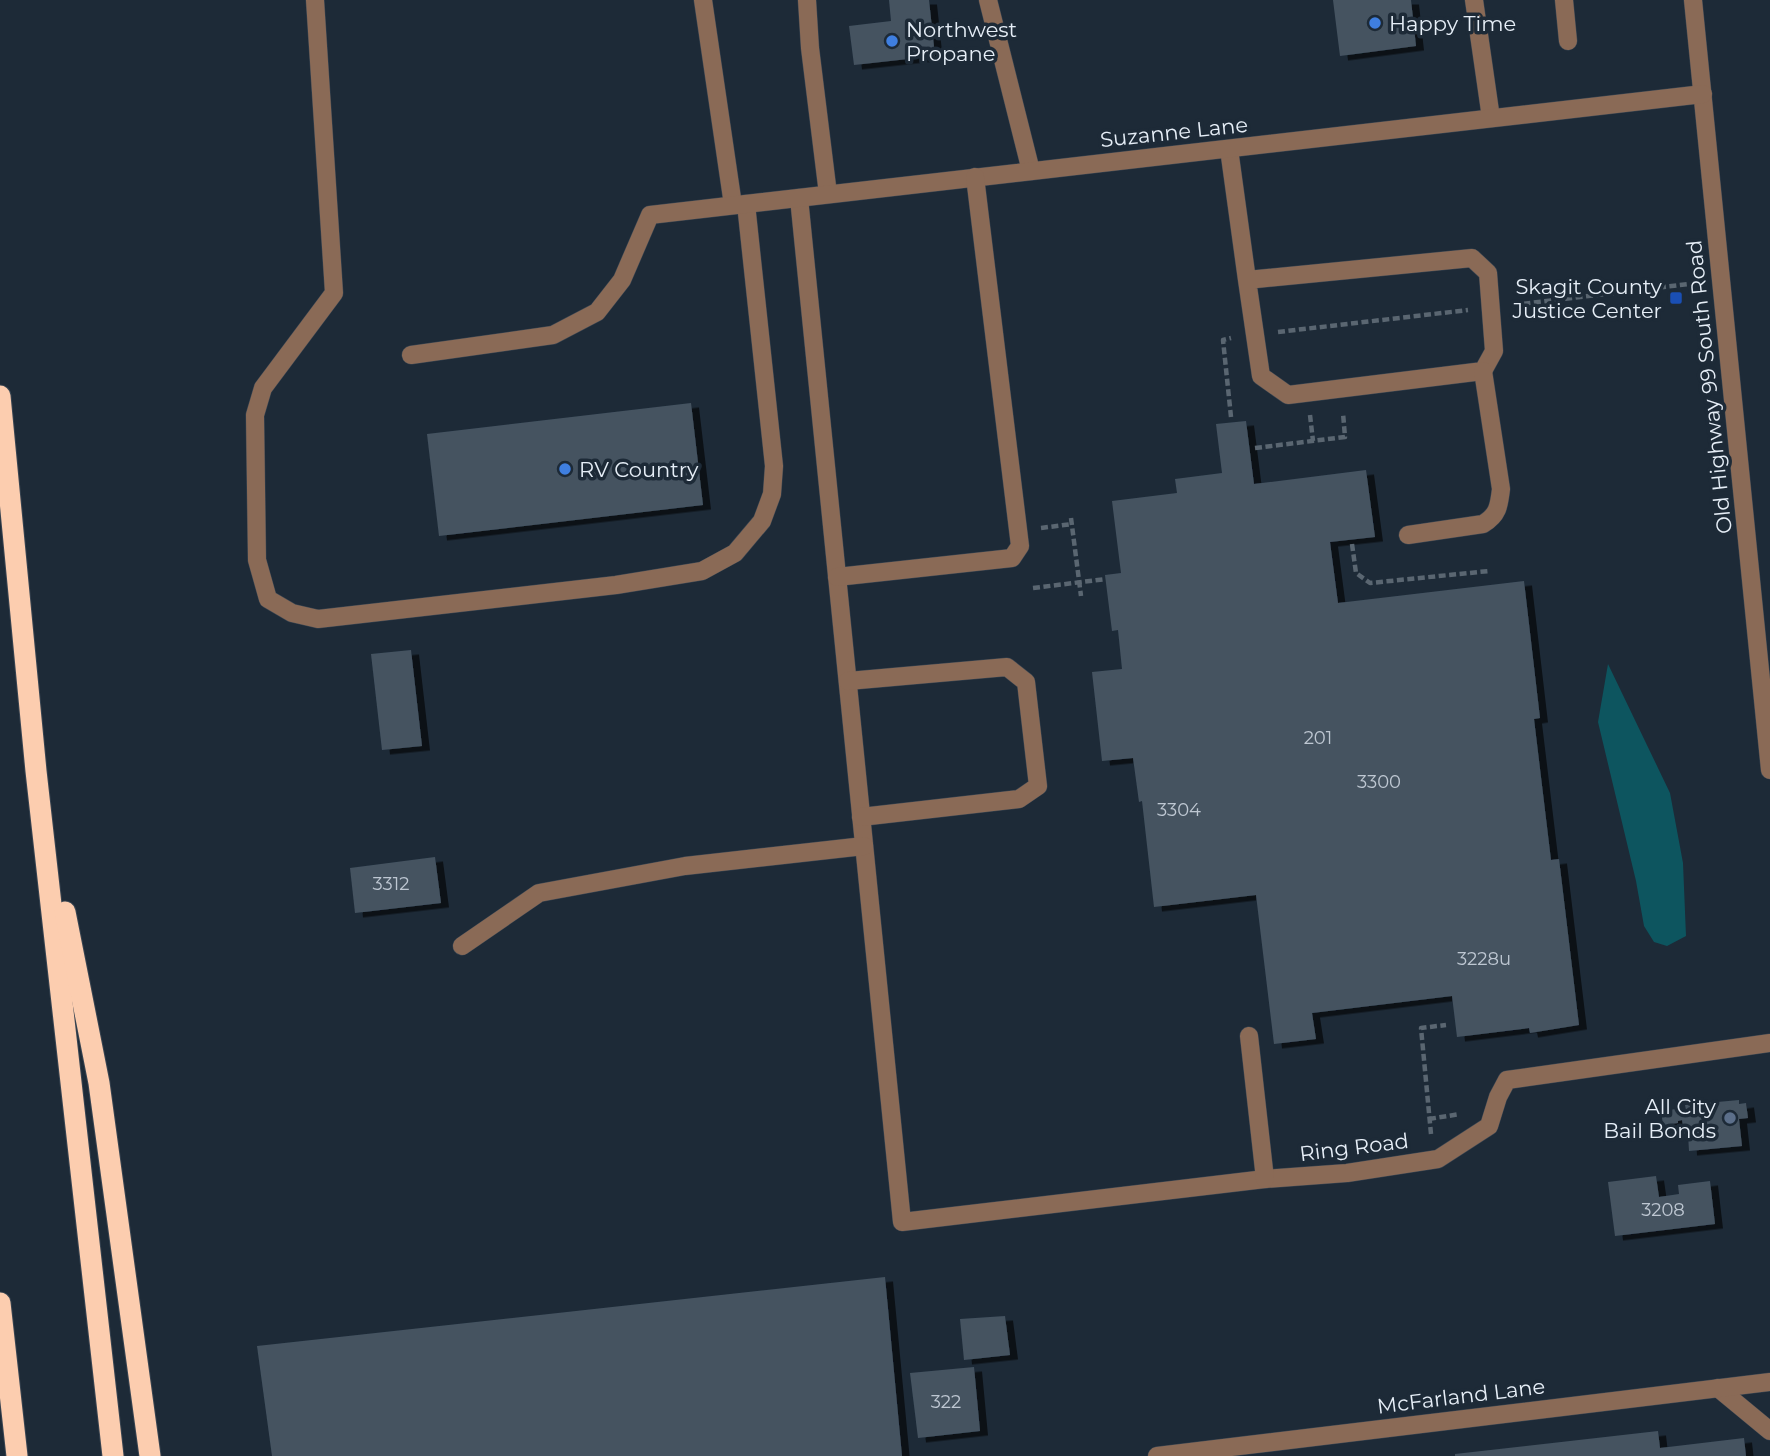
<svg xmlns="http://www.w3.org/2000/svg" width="1770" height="1456" font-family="Montserrat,sans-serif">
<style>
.water{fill:#0d555f}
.building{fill:#445361;filter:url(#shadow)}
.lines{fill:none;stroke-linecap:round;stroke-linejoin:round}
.minor-casing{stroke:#394552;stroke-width:19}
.highway-casing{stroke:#394552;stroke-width:23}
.path{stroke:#5a6671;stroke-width:4.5;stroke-dasharray:7 3.5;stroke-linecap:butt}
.minor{stroke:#8a6a56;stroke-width:18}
.highway{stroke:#fccdaf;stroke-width:21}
.shop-dot{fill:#3f7fe0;stroke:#1d2a37;stroke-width:2.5}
.transit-dot{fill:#1a4fb4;stroke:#1d2a37;stroke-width:2.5}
.service-dot{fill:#5c6f8a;stroke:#1d2a37;stroke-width:2.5}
.labels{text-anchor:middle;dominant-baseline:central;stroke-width:7;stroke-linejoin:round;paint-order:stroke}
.number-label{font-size:18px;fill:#bec7d2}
.poi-label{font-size:21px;fill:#e6eef7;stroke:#1d2a37;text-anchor:start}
.street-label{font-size:21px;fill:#e6eef7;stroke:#1d2a37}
</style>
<defs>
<filter id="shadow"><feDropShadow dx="8" dy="4.5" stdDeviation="0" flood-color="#0009"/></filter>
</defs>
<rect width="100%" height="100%" fill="#1d2a37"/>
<!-- water -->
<polygon class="water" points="1608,664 1670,793 1683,863 1686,936 1667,946 1654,942 1644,926 1636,881 1598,722"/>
<!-- building -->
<g class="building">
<polygon points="889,0 929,0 935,56 854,65 849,26 891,21"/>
<polygon points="1333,0 1411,0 1416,46 1340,56"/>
<polygon points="691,403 703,505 439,536 427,434"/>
<polygon points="1246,421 1254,484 1366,470 1375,537 1330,542 1338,603 1524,581 1540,718 1534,719 1551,860 1559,859 1579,1025 1530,1033 1529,1028 1457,1037 1452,996 1312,1013 1316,1039 1274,1044 1256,895 1154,907 1142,801 1139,802 1133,758 1102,761 1092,672 1122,669 1118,630 1112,631 1105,575 1121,573 1112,501 1177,493 1175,479 1222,473 1216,424"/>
<polygon points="411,650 422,746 382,750 371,654"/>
<polygon points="435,857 441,903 355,913 350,868"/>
<polygon points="1739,1100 1739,1104 1746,1103 1748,1118 1739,1119 1742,1146 1689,1151 1688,1134 1684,1134 1682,1120 1678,1121 1678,1123 1663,1125 1661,1111 1676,1109 1676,1111 1686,1110 1685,1105"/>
<polygon points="1656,1176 1659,1197 1679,1194 1678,1185 1710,1181 1715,1224 1615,1236 1608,1182"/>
<polygon points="885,1277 902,1456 272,1456 257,1346"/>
<polygon points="1005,1316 1010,1355 964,1360 960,1319"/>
<polygon points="974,1367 980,1431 918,1438 910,1373"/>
<polygon points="1658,1431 1660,1448 1744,1438 1746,1456 1455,1456 1455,1454"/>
</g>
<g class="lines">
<!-- minor casing -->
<g class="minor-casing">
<g id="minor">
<polyline points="315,0 334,293 263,388 255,415 257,560 268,599 292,613 318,619 616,585 702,571 735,553 762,521 772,494 774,466 746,204"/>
<polyline points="703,0 733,205"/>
<polyline points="807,0 810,48 828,194"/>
<polyline points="988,0 1031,171"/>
<polyline points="1474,0 1491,118"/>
<polyline points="1564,0 1568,41"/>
<polyline points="1693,0 1770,770"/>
<polyline points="1229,149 1247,280 1472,258 1488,273 1494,351 1483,371 1288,395 1261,376 1247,280"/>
<polyline points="799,198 902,1222 1265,1179 1347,1173 1438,1159 1489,1126 1498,1097 1507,1080 1770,1043"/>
<polyline points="411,355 553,335 597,312 622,280 650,215 1703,94"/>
<path d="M1408,535L1483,524C1498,515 1499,506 1501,489L1483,371"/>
<polyline points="837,577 1012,558 1020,546 975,177"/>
<polyline points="848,681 1007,667 1026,682 1038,786 1019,799 861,817"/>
<polyline points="462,946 539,893 685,866 864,846"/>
<polyline points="1249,1036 1265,1179"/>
<polyline points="1718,1388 1770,1431"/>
<polyline points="1157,1456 1770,1382"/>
</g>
</g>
<!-- highway casing -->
<g class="highway-casing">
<g id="highway">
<polyline points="0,396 36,771 113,1456"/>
<polyline points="65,912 99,1083 150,1456"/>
<polyline points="0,1303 17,1456"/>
</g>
</g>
<!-- path -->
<g class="path">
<polyline points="1513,305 1688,284"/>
<polyline points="1278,332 1468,310"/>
<polyline points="1310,415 1313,441"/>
<polyline points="1231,417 1223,340 1231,338"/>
<polyline points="1255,448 1345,437 1343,413"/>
<polyline points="1071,518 1081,596"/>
<polyline points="1041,528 1072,524"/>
<polyline points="1352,544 1356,573 1370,583 1489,571"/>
<polyline points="1033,588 1106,579"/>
<polyline points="1429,1119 1460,1114"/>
<polyline points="1431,1134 1421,1028 1446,1025"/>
</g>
<!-- minor -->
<use href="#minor" class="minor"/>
<!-- highway -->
<use href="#highway" class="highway"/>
</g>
<!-- markers -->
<g class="shop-dot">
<circle cx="1375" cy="23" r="7"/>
<circle cx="892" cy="41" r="7"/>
<circle cx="565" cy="469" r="7"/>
</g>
<rect class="transit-dot" x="1669" y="291" width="14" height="14" rx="3.5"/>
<circle class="service-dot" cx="1730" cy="1118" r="7"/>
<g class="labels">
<!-- number labels -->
<g class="number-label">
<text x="1318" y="738">201</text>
<text x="1379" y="782">3300</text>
<text x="1179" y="810">3304</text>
<text x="391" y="884">3312</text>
<text x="1484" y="959">3228u</text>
<text x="1663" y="1210">3208</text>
<text x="946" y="1402">322</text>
</g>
<!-- poi labels -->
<g class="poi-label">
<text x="1389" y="23">Happy Time</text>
<text x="906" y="29">Northwest<tspan x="906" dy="24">Propane</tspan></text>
<text x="1662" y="286" text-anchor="end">Skagit County<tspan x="1662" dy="24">Justice Center</tspan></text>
<text x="579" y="469">RV Country</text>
<text x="1716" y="1106" text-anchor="end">All City<tspan x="1716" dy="24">Bail Bonds</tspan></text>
</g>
<!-- street labels -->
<g class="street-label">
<text transform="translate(1174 132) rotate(-6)">Suzanne Lane</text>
<text transform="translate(1709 387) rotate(-96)">Old Highway 99 South Road</text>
<text transform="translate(1354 1147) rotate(-7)">Ring Road</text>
<text transform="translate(1461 1396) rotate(-7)">McFarland Lane</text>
</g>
</g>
</svg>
